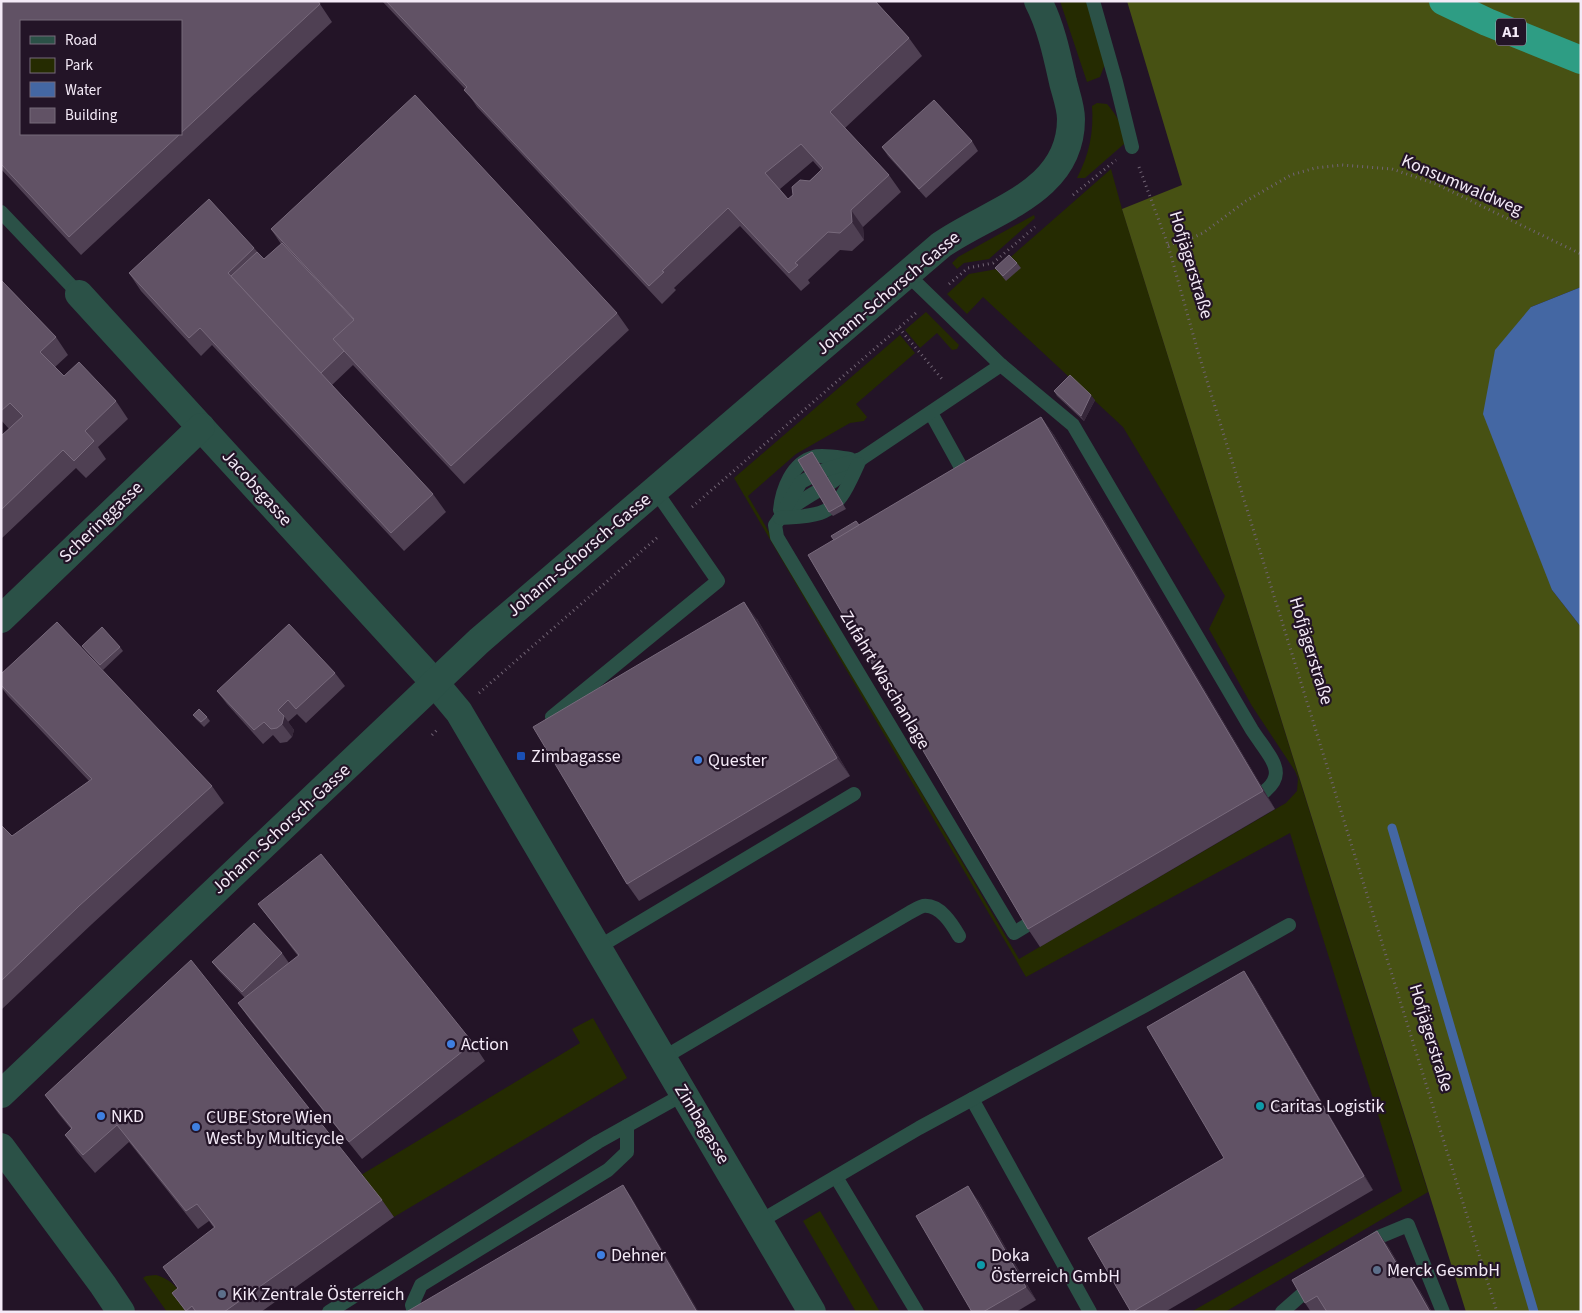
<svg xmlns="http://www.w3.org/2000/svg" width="1582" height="1313" font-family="'Source Sans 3',sans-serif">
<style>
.green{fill:#252b01}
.forest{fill:#475113}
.water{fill:#4467a3}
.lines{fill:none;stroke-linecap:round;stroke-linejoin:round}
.stream{stroke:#4467a3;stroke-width:9}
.path{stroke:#716474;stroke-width:3;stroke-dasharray:1 4;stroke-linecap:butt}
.lane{stroke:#2b5147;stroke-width:14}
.street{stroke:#2b5147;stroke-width:28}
.highway{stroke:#2e9d84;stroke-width:28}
.wall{fill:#4f4053;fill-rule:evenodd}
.shaded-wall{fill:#36273a}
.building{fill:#615265;stroke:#786a7c;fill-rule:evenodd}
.transit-dot{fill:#1a4fb4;stroke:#231427;stroke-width:2}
.shop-dot{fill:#3f7fe0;stroke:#231427;stroke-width:2}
.culture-dot{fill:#0f9aa8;stroke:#231427;stroke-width:2}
.service-dot{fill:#5c6f8a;stroke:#231427;stroke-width:2}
.labels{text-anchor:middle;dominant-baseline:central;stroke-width:4.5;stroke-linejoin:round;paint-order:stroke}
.shield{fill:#231427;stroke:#b5aab9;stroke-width:1}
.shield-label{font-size:16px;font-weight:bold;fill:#f4eaf7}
.street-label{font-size:18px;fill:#f4eaf7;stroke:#231427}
.poi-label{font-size:18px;fill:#f4eaf7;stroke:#231427;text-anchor:start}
</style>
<rect width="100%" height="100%" fill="#231427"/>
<!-- green -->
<g class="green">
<polygon points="1060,1 1087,1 1105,64 1100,77 1087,82"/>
<path d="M1097,103L1107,104C1115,113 1128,132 1124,144L1085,178H1077C1089,155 1094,132 1092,106Z"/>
<polygon points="1111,169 1122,209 1428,1192 1225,1312 1191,1312 1402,1191 1290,833 1026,977 734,478 900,335 915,353 856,404 867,417 864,421 850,423 796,454 748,496 1019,959 1286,803 1297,791 1298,778 1295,771 1252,706 1209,629 1225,596 1123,427 983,297 967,314 947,294 969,274 997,269"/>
<polygon points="1034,215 1035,218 989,259 964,263 957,269 952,263 958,257"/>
<polygon points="926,312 959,345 957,349 952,350 937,333 920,348 905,330"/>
<polygon points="593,1018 627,1078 394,1217 361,1175 580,1043 572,1029"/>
<polygon points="820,1211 880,1312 856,1312 803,1221"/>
<path d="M156,1275C174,1280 180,1292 191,1306L183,1312H167L143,1278L146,1276Z"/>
</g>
<!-- forest -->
<polygon class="forest" points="1127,1 1581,1 1581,287 1531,307 1552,590 1581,627 1581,1312 1466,1312 1122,209 1182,185"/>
<!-- water -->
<polygon class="water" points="1581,287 1581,627 1552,590 1483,414 1495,350 1531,307"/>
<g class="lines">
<!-- stream -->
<polyline class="stream" points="1392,828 1534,1312"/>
<!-- path -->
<g class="path">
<polyline points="1139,167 1168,245 1198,352 1497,1312"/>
<polyline points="1073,195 1116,160"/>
<polyline points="1168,245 1192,238 1203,233 1246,201 1291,175 1315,168 1342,165 1392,169 1436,184 1581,254"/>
<polyline points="949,284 968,268 993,263 1035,227"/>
<polyline points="899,328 942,379"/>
<polyline points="692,507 916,313"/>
<polyline points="479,693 659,536"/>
<polyline points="432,735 437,730"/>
</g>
<!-- lane -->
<g class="lane">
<polyline points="1093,1 1116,82 1132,147"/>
<polyline points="1,212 79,294"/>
<path d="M1001,365L1073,425L1252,730C1273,762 1294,777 1250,801"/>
<polyline points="931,413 968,480"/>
<path d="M861,459C850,468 840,477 829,484C812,495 785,508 775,525L777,537L1014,933L1042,916"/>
<path d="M780,510C782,489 792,463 814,457C822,454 841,458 850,459"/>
<polyline points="783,512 801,482 824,470 861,459 1001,365 907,274"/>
<path d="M780,518C792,517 808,517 820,513C841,506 849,483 858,464"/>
<polyline points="552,717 718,581 655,490"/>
<polyline points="597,948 854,794"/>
<path d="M663,1058L909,913C913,911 919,907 923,906C940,904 952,924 959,936"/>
<polyline points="972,1099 1090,1312"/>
<polyline points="836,1177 917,1312"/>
<polyline points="759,1222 919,1128 1144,1006 1289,925"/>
<polyline points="1367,1245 1379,1237 1408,1225 1443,1312"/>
<polyline points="329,1312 598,1142 684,1094"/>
<polyline points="414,1312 412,1305 421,1285 608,1170 627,1152 627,1126"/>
<polyline points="1282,1312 1315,1283"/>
</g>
<!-- street -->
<g class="street">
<polyline points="79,294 434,682 459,712 812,1312"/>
<polyline points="1,619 201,427"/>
<path d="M1,1094L479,641L941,245C991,210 1071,193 1071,119C1071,107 1066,94 1063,82C1057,55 1051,26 1038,1"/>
<polyline points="1,1147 103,1285 121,1312"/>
</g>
<!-- highway -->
<polyline class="highway" points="1443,1 1487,22 1581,60"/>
</g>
<!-- wall -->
<g class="wall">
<path d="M1,1L320,4L332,22L81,255L1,169ZM181,21V134H21Z"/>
<path d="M382,1H875L909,38L922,56L845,128L889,175L901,192L863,227L864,240L852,251L840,250L808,280L810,283L801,291L740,226L674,288L676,290L662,304L477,107L465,89ZM813,161L821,170L788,199L780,189Z"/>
<polygon points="972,141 978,151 926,198 888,156 882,147"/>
<polygon points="271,229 617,313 629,330 464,484 353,365 332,385 433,494 446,512 404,551 212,345 201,356 141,291 129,273 254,248 264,259 281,244"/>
<polygon points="1017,263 1021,268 1006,281 995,268"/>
<polygon points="1,280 56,337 68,355 55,367 64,376 116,401 128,419 98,447 106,459 86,478 76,468 1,539 1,436 9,429 1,420"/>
<polygon points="1054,391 1095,400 1084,421 1057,396"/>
<polygon points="1041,417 1054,435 1275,809 1040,947 1028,929 834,540"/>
<polygon points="815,456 846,509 833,516 829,512"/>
<polygon points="757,619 850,776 639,901 627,884"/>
<polygon points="82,646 120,647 123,651 103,670 86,651"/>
<polygon points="335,673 345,686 306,723 297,714 288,722 294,730 292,737 287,742 280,743 273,735 263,744 227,704 217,691"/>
<polygon points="1,674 212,786 224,803 92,924 1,1010 1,825 12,836 89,781 8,696 1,687"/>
<polygon points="193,715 207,717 210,721 204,727 196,719"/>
<polygon points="258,904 473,1043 485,1061 362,1159 251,1021 238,1003 245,998 219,971 212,962 282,953 289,963 298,956 271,921"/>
<polygon points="1253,984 1373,1190 1165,1312 1131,1312 1224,1158"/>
<polygon points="45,1095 382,1200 394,1217 261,1312 186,1312 172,1293 178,1289 163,1267 214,1228 209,1221 198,1229 129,1142 95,1173 77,1152 65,1135 71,1129 58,1113"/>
<polygon points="978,1200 1036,1300 1016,1312 972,1312"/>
<polygon points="1377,1231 1389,1248 1405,1275 1420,1291 1432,1312 1311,1312 1305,1303"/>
</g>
<!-- shaded-wall -->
<g class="shaded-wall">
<polygon points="851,210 863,227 864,240 852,222"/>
<polygon points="1091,395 1095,400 1084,421 1081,416"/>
<polygon points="1041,417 1054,435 1275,809 1263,791"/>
<polygon points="744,602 757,619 850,776 837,758"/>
<polygon points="284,716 294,730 292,737 282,724"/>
<polygon points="1244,971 1253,984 1373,1190 1364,1176"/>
<polygon points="623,1185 632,1198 699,1312 697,1312"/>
<polygon points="968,1186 978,1200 1036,1300 1026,1287"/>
<polygon points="1377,1231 1389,1248 1416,1293 1404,1276"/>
<polygon points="1408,1273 1420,1291 1432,1312 1430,1312"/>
</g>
<!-- building -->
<g class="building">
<polygon points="1,1 318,1 320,4 181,133 181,21 21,21 21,134 180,134 69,237 1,164"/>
<path d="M386,1H875L909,38L830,112L889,175L851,210L852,222L840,233L828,232L795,263L798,265L789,273L728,208L662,271L664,272L649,286L464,90L467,87ZM801,144L823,168L810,181L800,180L792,187L793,195L788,199L765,173Z"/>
<polygon points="415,95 617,313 451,466 333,339 354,319 271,229"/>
<polygon points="934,100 972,141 919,189 882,147"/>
<polygon points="209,199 254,248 228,273 433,494 391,533 200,328 189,338 129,273"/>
<polygon points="282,243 354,320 333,339 344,351 321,373 231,276 257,252 264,259"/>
<polygon points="1009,255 1017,263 1003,276 995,268"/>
<polygon points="1,280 56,337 40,352 64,376 79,362 116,401 85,431 94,441 74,461 63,450 1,510 1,436 23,416 10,403 1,411"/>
<polygon points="1070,375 1091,395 1081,416 1054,391"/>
<polygon points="1041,417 1263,791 1028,929 808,555"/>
<polygon points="812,452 843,504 829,512 798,460"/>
<polygon points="856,521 859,525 834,540 831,536"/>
<polygon points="744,602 837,758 627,884 533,727"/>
<polygon points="57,622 212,786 79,906 1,981 1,825 12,836 92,779 1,685 1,674"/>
<polygon points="289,624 335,673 296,709 288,700 278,710 284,716 282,724 277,728 271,729 264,722 254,730 217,691"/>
<polygon points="102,627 120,647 100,665 82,646"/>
<polygon points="199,709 207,717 201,722 193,715"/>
<polygon points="321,854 473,1043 349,1142 238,1003 299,955 258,904"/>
<polygon points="254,923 282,953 242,992 212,962"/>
<polygon points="191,960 382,1200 224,1312 196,1312 192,1306 186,1311 172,1293 178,1288 163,1267 215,1227 197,1204 186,1211 117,1125 83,1155 65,1135 72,1128 45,1095"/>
<polygon points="1244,971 1364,1176 1132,1312 1131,1312 1088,1238 1224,1158 1147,1027"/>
<polygon points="623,1185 697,1312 408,1312 408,1311"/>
<polygon points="968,1186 1026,1287 983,1312 972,1312 916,1216"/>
<polygon points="1377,1231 1404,1276 1408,1273 1430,1312 1327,1312 1317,1296 1305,1303 1292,1280"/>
</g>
<!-- markers -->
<rect class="transit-dot" x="516" y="751" width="10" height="10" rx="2.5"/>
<g class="shop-dot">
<circle cx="698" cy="760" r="5"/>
<circle cx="451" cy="1044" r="5"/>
<circle cx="101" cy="1116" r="5"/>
<circle cx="196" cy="1127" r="5"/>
<circle cx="601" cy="1255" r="5"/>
</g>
<g class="culture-dot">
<circle cx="1260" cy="1106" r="5"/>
<circle cx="981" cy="1265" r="5"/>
</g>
<g class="service-dot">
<circle cx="1377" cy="1270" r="5"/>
<circle cx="222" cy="1294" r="5"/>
</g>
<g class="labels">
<!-- shield labels -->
<rect class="shield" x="1496" y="18.5" width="30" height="27" rx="4"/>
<g class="shield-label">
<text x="1511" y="32">A1</text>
</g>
<!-- street labels -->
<g class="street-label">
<text transform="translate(1462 185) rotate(23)">Konsumwaldweg</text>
<text transform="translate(1191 265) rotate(73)">Hofjägerstraße</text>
<text transform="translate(888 293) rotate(-40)">Johann-Schorsch-Gasse</text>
<text transform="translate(257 488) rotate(48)">Jacobsgasse</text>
<text transform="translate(101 522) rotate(-44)">Scheringgasse</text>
<text transform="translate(579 555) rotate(-40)">Johann-Schorsch-Gasse</text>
<text transform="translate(1311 651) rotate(73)">Hofjägerstraße</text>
<text transform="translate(885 680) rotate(59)">Zufahrt Waschanlage</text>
<text transform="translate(281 829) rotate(-43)">Johann-Schorsch-Gasse</text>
<text transform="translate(1431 1038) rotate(73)">Hofjägerstraße</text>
<text transform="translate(702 1124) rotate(59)">Zimbagasse</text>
</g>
<!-- poi labels -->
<g class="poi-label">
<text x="531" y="756">Zimbagasse</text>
<text x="708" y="760">Quester</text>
<text x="461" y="1044">Action</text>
<text x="1270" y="1106">Caritas Logistik</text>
<text x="111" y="1116">NKD</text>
<text x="206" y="1117">CUBE Store Wien<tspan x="206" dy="21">West by Multicycle</tspan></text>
<text x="611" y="1255">Dehner</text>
<text x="991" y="1255">Doka<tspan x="991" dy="21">Österreich GmbH</tspan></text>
<text x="1387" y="1270">Merck GesmbH</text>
<text x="232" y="1294">KiK Zentrale Österreich</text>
</g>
</g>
<!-- border -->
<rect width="1582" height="1313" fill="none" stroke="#f4eaf7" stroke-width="5"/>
<!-- legend -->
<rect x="20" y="20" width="162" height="115" fill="#231427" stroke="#776a7a"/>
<rect x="30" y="36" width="25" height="8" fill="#2b5147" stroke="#776a7a"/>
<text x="65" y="45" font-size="15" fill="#f4eaf7">Road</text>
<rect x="30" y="58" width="25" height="15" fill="#252b01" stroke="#776a7a"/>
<text x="65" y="70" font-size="15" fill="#f4eaf7">Park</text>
<rect x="30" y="82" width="25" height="15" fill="#4467a3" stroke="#776a7a"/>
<text x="65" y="95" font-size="15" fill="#f4eaf7">Water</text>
<rect x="30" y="108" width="25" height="15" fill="#615265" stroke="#776a7a"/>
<text x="65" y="120" font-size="15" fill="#f4eaf7">Building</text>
</svg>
